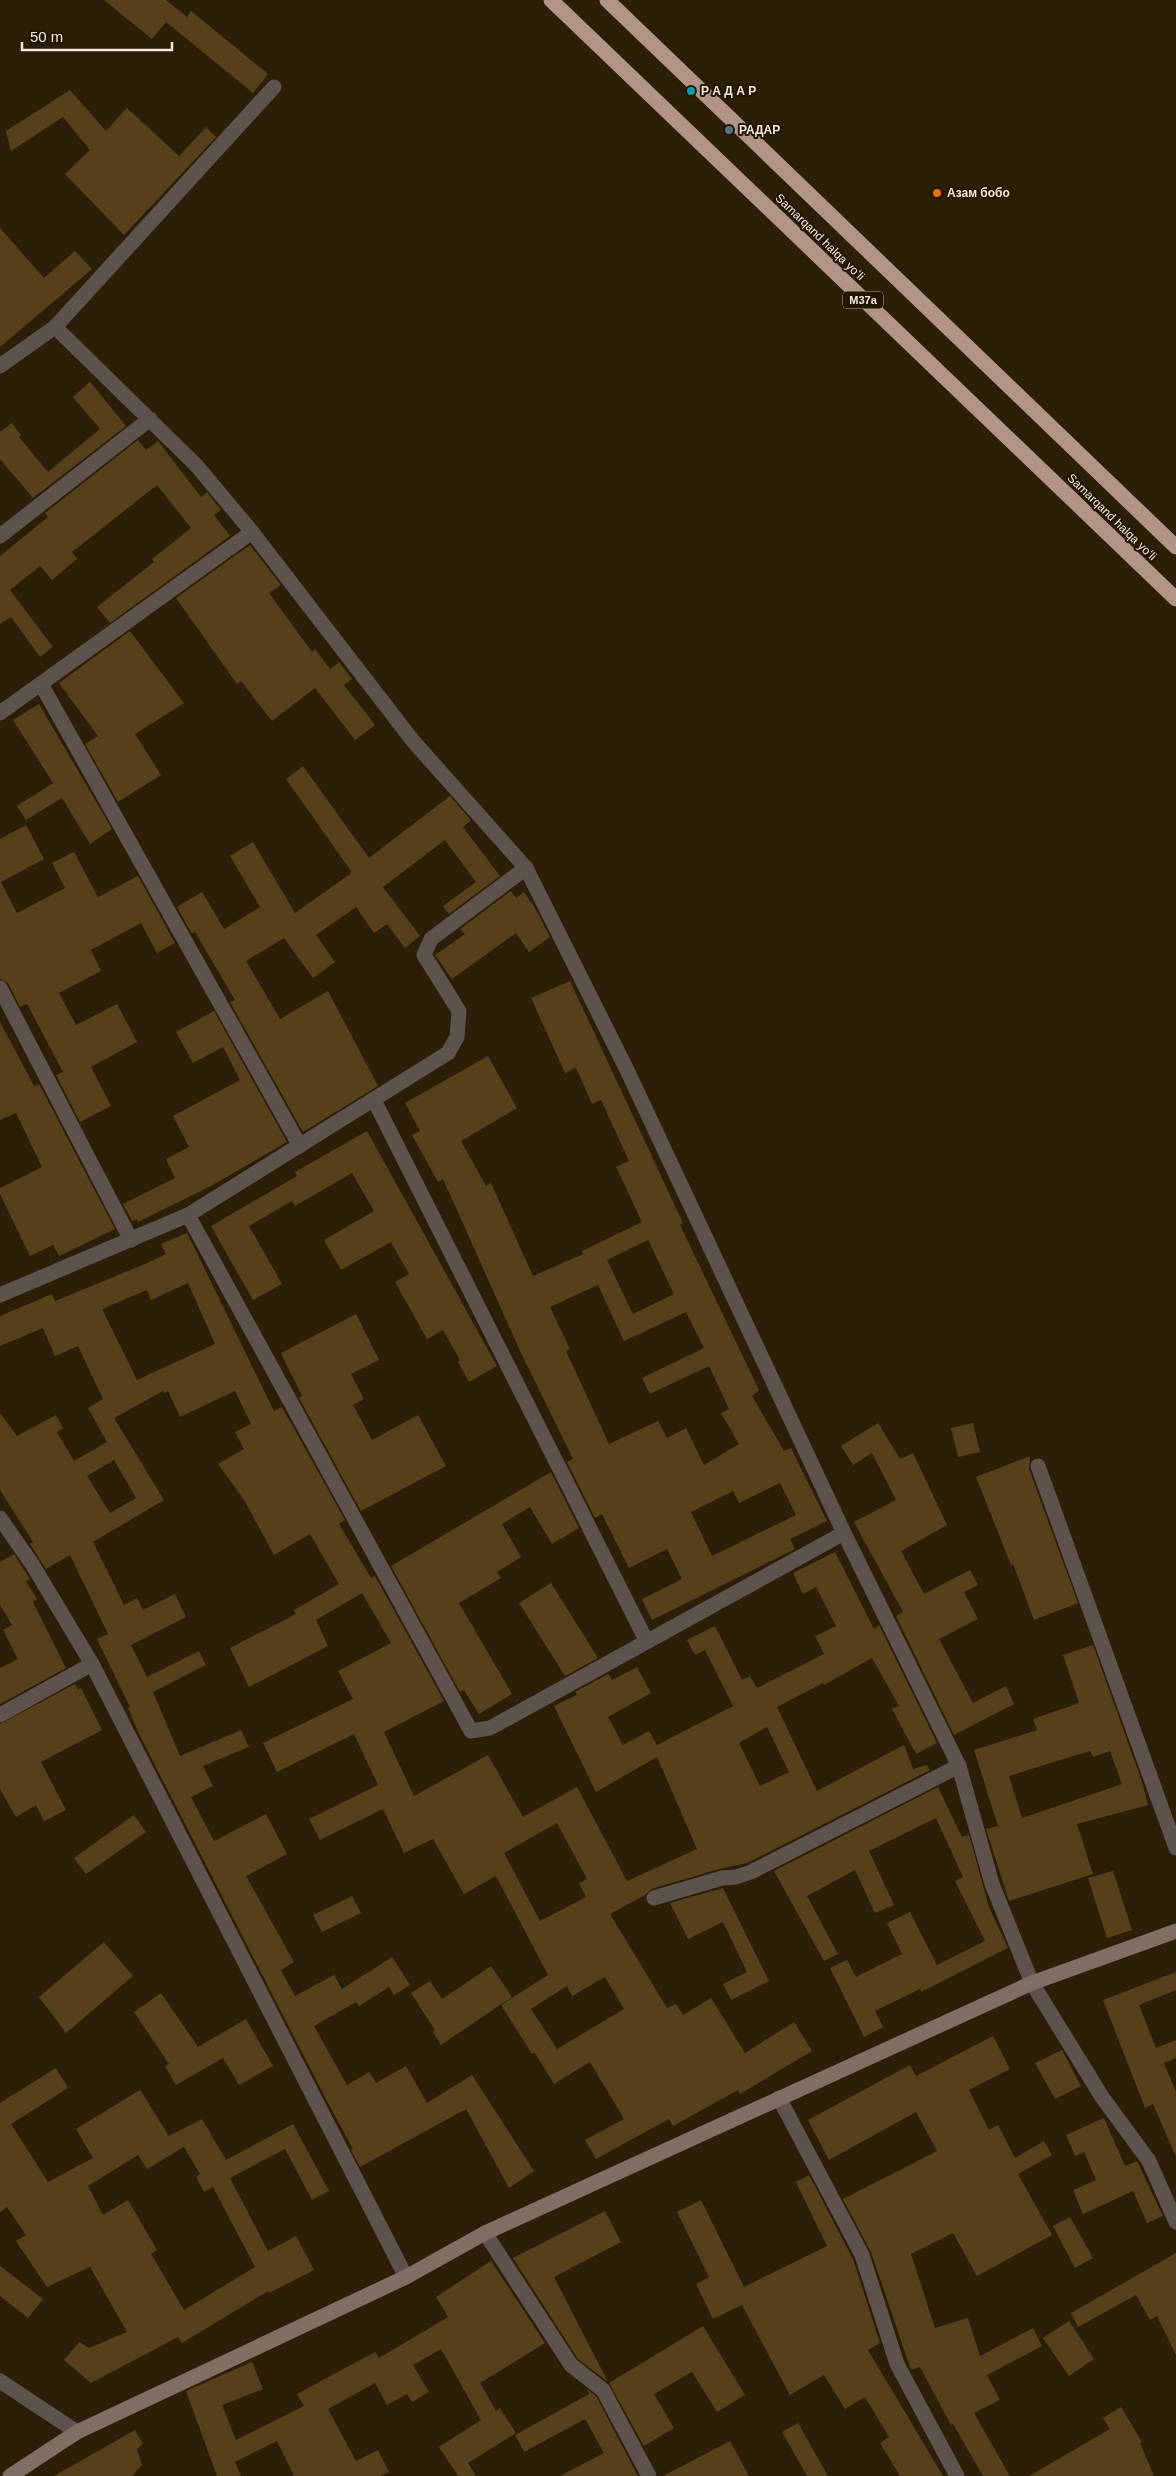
<svg xmlns="http://www.w3.org/2000/svg" width="1176" height="2476" font-family="Arial,sans-serif">
<style>
.building{fill:#56401a;fill-rule:evenodd}
.lines{fill:none;stroke-linecap:round;stroke-linejoin:round}
.street{stroke:#5e524c;stroke-width:15}
.secondary{stroke:#806d64;stroke-width:15}
.highway{stroke:#b29487;stroke-width:15}
.culture-dot{fill:#0f9aa8;stroke:#221501;stroke-width:2}
.service-dot{fill:#5c6f8a;stroke:#221501;stroke-width:2}
.food-dot{fill:#e8710a;stroke:#221501;stroke-width:2}
.labels{text-anchor:middle;dominant-baseline:central;stroke-width:4;stroke-linejoin:round;paint-order:stroke}
.shield{fill:#221501;stroke:#b5ab9b;stroke-width:1}
.shield-label{font-size:11px;font-weight:bold;fill:#f4ebdd}
.poi-label{font-size:12px;font-weight:bold;fill:#f4ebdd;stroke:#221501;text-anchor:start}
.street-label{font-size:12px;fill:#f4ebdd;stroke:#221501}
</style>
<rect width="100%" height="100%" fill="#2c1f08"/>
<!-- building -->
<g class="building">
<polygon points="104,0 166,0 187,17 191,11 268,74 253,93 166,22 152,39"/>
<polygon points="70,90 106,131 127,108 179,156 206,127 216,137 124,235 65,174 90,150 63,117 11,151 6,131"/>
<polygon points="0,228 44,278 75,251 92,269 0,347"/>
<polygon points="90,382 126,426 33,498 0,459 0,432 12,423 21,435 19,437 48,472 100,429 73,397"/>
<polygon points="138,440 146,450 158,441 201,497 207,492 221,510 214,515 230,536 110,623 97,607 154,562 152,559 191,528 157,485 72,552 77,559 52,580 40,566 10,590 53,647 40,657 11,617 0,624 0,556 48,517 45,513"/>
<polygon points="250,545 281,585 269,593 312,652 315,649 330,669 339,662 352,679 344,685 375,725 355,740 315,688 272,721 241,681 237,684 176,598"/>
<polygon points="130,631 184,703 135,734 161,775 118,802 85,744 98,736 59,683"/>
<polygon points="39,704 112,829 90,844 62,798 26,820 17,806 53,783 13,720"/>
<polygon points="303,766 369,858 450,796 471,820 463,827 500,876 449,914 443,906 476,882 445,840 383,887 420,936 405,948 387,924 374,933 356,907 316,935 335,962 313,978 284,938 246,961 280,1019 328,991 378,1086 303,1132 230,1002 235,1000 195,932 192,934 177,907 202,892 224,929 260,907 230,856 253,842 295,913 350,874 351,871 286,779"/>
<polygon points="26,825 44,859 1,882 17,913 65,888 52,863 74,852 98,897 138,876 175,943 157,953 141,923 91,950 101,971 59,993 76,1025 117,1004 137,1042 91,1067 111,1106 80,1122 56,1075 63,1072 27,1004 20,1007 8,983 0,979 0,839"/>
<polygon points="511,891 516,898 524,892 535,908 550,937 529,952 516,933 452,979 435,955 465,934 460,929"/>
<path d="M570,981L683,1223L680,1225L759,1390L752,1396L784,1451L791,1448L827,1521L790,1539L795,1549L652,1620L642,1599L682,1579L667,1549L629,1568L602,1514L595,1518L567,1462L573,1459L521,1353L443,1179L438,1182L412,1135L420,1131L405,1103L488,1056L517,1108L461,1141L486,1186L491,1183L533,1276L583,1254L582,1251L642,1222L616,1167L629,1161L601,1100L592,1104L576,1068L565,1073L531,998ZM648,1240L674,1294L633,1314L607,1260ZM598,1285L624,1341L686,1312L704,1348L642,1378L650,1394L709,1366L729,1409L721,1413L739,1444L704,1465L686,1428L667,1438L658,1421L609,1444L566,1351L570,1349L550,1307ZM780,1483L796,1515L712,1556L691,1512L733,1491L739,1503Z"/>
<polygon points="214,1011 287,1142 211,1186 138,1222 137,1219 132,1221 123,1204 175,1178 166,1159 189,1147 173,1116 240,1080 223,1047 193,1063 176,1032"/>
<polygon points="0,1022 34,1086 39,1084 115,1229 59,1256 53,1245 30,1256 0,1194 0,1188 42,1167 16,1113 0,1120"/>
<polygon points="367,1131 497,1366 469,1382 458,1362 460,1360 443,1330 427,1339 395,1282 409,1274 391,1242 341,1270 324,1240 374,1211 352,1173 295,1206 292,1201 249,1226 282,1284 253,1300 211,1226 297,1176 295,1172"/>
<path d="M187,1233L274,1411L282,1407L345,1520L339,1524L371,1578L375,1576L444,1701L384,1732L414,1796L488,1755L523,1817L577,1787L627,1881L697,1849L657,1757L596,1792L554,1706L577,1695L575,1692L608,1674L612,1680L637,1667L651,1693L608,1717L623,1745L649,1731L657,1745L733,1706L705,1650L695,1655L687,1640L715,1626L742,1680L750,1676L757,1688L824,1654L815,1636L836,1626L816,1587L803,1594L793,1573L835,1552L874,1629L879,1625L937,1743L916,1754L892,1709L899,1706L872,1658L824,1685L823,1683L777,1707L817,1791L904,1745L913,1769L927,1765L930,1770L747,1863L719,1869L651,1889L645,1895L610,1914L667,2008L676,2004L683,2015L711,1998L745,2053L794,2022L812,2051L740,2094L738,2090L673,2126L669,2119L596,2159L585,2140L624,2119L590,2062L554,2084L535,2053L532,2054L501,2005L548,1975L496,1876L464,1894L433,1839L404,1853L383,1809L320,1840L309,1819L378,1785L354,1734L277,1772L263,1743L353,1699L338,1671L391,1643L362,1593L316,1620L328,1646L249,1687L230,1648L296,1614L294,1610L339,1584L310,1534L274,1555L244,1500L218,1464L244,1449L235,1432L251,1424L235,1391L180,1417L168,1391L164,1393L163,1391L114,1418L164,1500L93,1542L124,1605L137,1598L143,1610L175,1594L186,1617L131,1645L147,1677L199,1651L206,1665L153,1692L180,1756L241,1730L249,1747L203,1766L213,1786L191,1797L214,1841L266,1814L287,1854L246,1876L294,1962L281,1970L295,1996L334,1975L342,1989L392,1957L410,1985L394,1995L389,1987L359,2006L356,2002L314,2026L347,2085L369,2072L376,2083L406,2066L427,2103L472,2075L534,2171L509,2188L466,2109L360,2167L351,2150L353,2149L328,2103L138,1732L128,1708L130,1707L97,1639L108,1634L70,1555L46,1569L30,1544L33,1542L0,1490V1413L17,1436L56,1415L63,1428L57,1432L74,1461L107,1442L88,1408L103,1399L78,1346L55,1356L43,1328L0,1346V1316L52,1294L55,1301L145,1264L166,1254L161,1244ZM188,1283L215,1344L137,1380L102,1309L147,1290L151,1300ZM114,1460L136,1498L110,1513L87,1476ZM767,1727L789,1772L760,1786L739,1743ZM557,1823L587,1879L579,1883L586,1897L540,1921L504,1853ZM605,1977L624,2009L557,2049L531,2009L567,1986L572,1996Z"/>
<polygon points="356,1314 379,1360 351,1374 364,1399 353,1405 372,1440 418,1415 446,1466 361,1511 299,1398 302,1396 281,1353"/>
<polygon points="878,1423 900,1459 913,1453 947,1525 901,1551 924,1594 970,1570 978,1585 964,1592 978,1619 939,1639 973,1703 1006,1686 1014,1704 954,1735 896,1616 903,1612 854,1522 896,1500 872,1453 853,1465 841,1446"/>
<polygon points="973,1423 980,1452 958,1457 951,1428"/>
<polygon points="1030,1456 1029,1469 1078,1603 1034,1620 1013,1564 1011,1565 976,1477"/>
<polygon points="551,1472 579,1528 552,1544 530,1507 502,1524 521,1557 497,1572 501,1578 459,1603 512,1694 479,1714 464,1690 460,1692 391,1566"/>
<polygon points="14,1554 30,1579 26,1581 37,1599 33,1602 66,1668 0,1704 0,1668 18,1659 3,1630 12,1625 0,1605 0,1562"/>
<polygon points="551,1583 598,1658 565,1676 519,1603"/>
<path d="M1093,1645L1141,1779L1148,1805L1077,1824L1093,1874L1009,1901L986,1829L998,1826L974,1750L1037,1730L1033,1719L1079,1703L1063,1655ZM1090,1751L1093,1757L1110,1751L1122,1784L1022,1818L1009,1776Z"/>
<polygon points="75,1684 78,1690 81,1688 102,1730 41,1762 66,1810 44,1821 36,1805 16,1817 0,1789 0,1724"/>
<polygon points="938,1787 962,1837 969,1835 989,1907 1008,1948 921,1992 920,1989 875,2011 883,2027 864,2037 830,1968 847,1960 856,1977 902,1954 887,1923 910,1912 937,1965 985,1941 955,1881 963,1877 936,1818 869,1851 894,1905 875,1913 855,1870 807,1896 838,1954 824,1961 774,1871"/>
<polygon points="134,1815 146,1832 86,1874 74,1858"/>
<polygon points="1113,1871 1132,1930 1107,1938 1088,1878"/>
<polygon points="723,1888 769,1981 731,2000 723,1984 747,1972 723,1922 688,1939 670,1903"/>
<polygon points="352,1896 361,1913 322,1932 313,1915"/>
<polygon points="104,1942 133,1976 66,2033 39,1997"/>
<polygon points="491,1966 512,1997 441,2045 433,2032 435,2030 411,1993 430,1981 442,1999"/>
<polygon points="1176,1972 1176,1990 1139,2005 1156,2048 1176,2040 1176,2058 1164,2063 1176,2092 1176,2157 1153,2104 1145,2108 1103,2000"/>
<polygon points="161,1993 198,2047 246,2019 273,2066 239,2085 223,2058 176,2085 165,2066 169,2064 134,2012"/>
<polygon points="993,2036 1010,2069 969,2090 989,2130 998,2125 1015,2158 1044,2141 1052,2155 1018,2174 1052,2235 977,2276 953,2233 911,2254 935,2328 968,2318 980,2356 1033,2328 1042,2346 987,2375 1000,2400 974,2413 1010,2476 983,2476 953,2424 951,2425 920,2367 911,2370 871,2252 843,2199 937,2151 916,2112 829,2160 808,2120 910,2065 916,2076"/>
<polygon points="1062,2050 1081,2086 1055,2099 1035,2063"/>
<path d="M56,2068L68,2088L11,2124L48,2182L93,2158L76,2129L140,2090L169,2136L202,2119L226,2160L293,2124L329,2191L312,2200L285,2149L230,2178L268,2251L296,2236L314,2270L269,2293L268,2291L182,2343L178,2337L91,2383L64,2360L79,2342L89,2348L127,2332L90,2267L47,2287L16,2241L26,2235L7,2207L0,2212V2103ZM184,2147L200,2174L196,2177L204,2192L213,2187L255,2267L184,2310L151,2254L157,2250L128,2200L103,2215L88,2186L138,2155L147,2169Z"/>
<polygon points="1104,2118 1125,2166 1137,2161 1163,2216 1147,2223 1133,2191 1083,2214 1073,2190 1096,2180 1084,2152 1075,2156 1066,2135"/>
<polygon points="809,2175 853,2259 880,2343 868,2350 943,2476 900,2476 880,2443 889,2437 865,2397 845,2409 824,2375 790,2395 742,2305 713,2319 696,2284 709,2277 677,2212 701,2200 744,2287 827,2246 796,2182"/>
<polygon points="605,2211 621,2242 554,2277 608,2382 578,2359 513,2258"/>
<polygon points="1070,2217 1093,2258 1075,2268 1053,2226"/>
<polygon points="1176,2253 1176,2355 1157,2316 1150,2320 1136,2295 1078,2327 1071,2313"/>
<polygon points="491,2261 545,2343 480,2383 496,2411 500,2408 516,2433 468,2463 476,2476 458,2476 439,2447 481,2420 441,2349 413,2365 429,2392 412,2402 407,2394 387,2405 375,2383 328,2409 356,2461 378,2450 389,2472 380,2476 294,2476 277,2441 235,2462 241,2476 217,2476 186,2391 252,2362 263,2389 222,2405 236,2440 304,2406 297,2394 375,2352 379,2358 448,2317 436,2297"/>
<polygon points="0,2266 43,2299 28,2318 0,2296"/>
<polygon points="1069,2321 1094,2359 1069,2376 1043,2338"/>
<polygon points="703,2326 745,2395 717,2412 692,2372 654,2394 674,2428 644,2446 609,2383"/>
<polygon points="587,2389 596,2396 638,2476 560,2476 604,2453 585,2419 524,2452 515,2435 589,2394"/>
<polygon points="1121,2407 1142,2442 1140,2443 1154,2476 1029,2476 1110,2429 1103,2418"/>
<polygon points="798,2423 828,2476 807,2476 782,2432"/>
<polygon points="135,2430 143,2444 137,2449 142,2465 132,2476 54,2476"/>
<polygon points="730,2441 749,2476 663,2476"/>
</g>
<g class="lines">
<!-- street -->
<g class="street">
<polyline points="55,327 196,465 252,532 413,741 526,868 627,1070 844,1533 959,1766 992,1884 1032,1983 1102,2097 1149,2161 1176,2222"/>
<polyline points="0,366 55,327 274,87"/>
<polyline points="0,536 150,419"/>
<polyline points="41,684 300,1146"/>
<polyline points="0,713 252,532"/>
<polyline points="0,988 131,1240"/>
<polyline points="374,1100 647,1642"/>
<polyline points="188,1215 471,1731 490,1728 844,1533"/>
<polyline points="0,1295 188,1215 448,1053 457,1037 459,1011 424,955 431,939 526,868"/>
<polyline points="1038,1466 1176,1848"/>
<polyline points="0,1518 32,1564 92,1664 406,2277"/>
<polyline points="0,1715 92,1664"/>
<polyline points="654,1898 722,1878 736,1877 751,1872 959,1766"/>
<polyline points="779,2098 862,2255 897,2364 957,2476"/>
<polyline points="485,2233 571,2365 603,2390 649,2476"/>
<polyline points="0,2381 77,2432"/>
</g>
<!-- secondary -->
<polyline class="secondary" points="10,2476 77,2432 406,2277 485,2233 1032,1983 1176,1931"/>
<!-- highway -->
<g class="highway">
<polyline points="551,0 1176,599"/>
<polyline points="607,0 1176,547"/>
</g>
</g>
<!-- markers -->
<circle class="culture-dot" cx="691" cy="91" r="5"/>
<circle class="service-dot" cx="729" cy="130" r="5"/>
<circle class="food-dot" cx="937" cy="193" r="5"/>
<g class="labels">
<!-- shield labels -->
<rect class="shield" x="843" y="291.5" width="40" height="17" rx="4"/>
<g class="shield-label">
<text x="863" y="300">M37a</text>
</g>
<!-- poi labels -->
<g class="poi-label">
<text x="701" y="91">Р А Д А Р</text>
<text x="739" y="130">РАДАР</text>
<text x="947" y="193">Азам бобо</text>
</g>
<!-- street labels -->
<g class="street-label">
<text transform="translate(820 237) rotate(44)">Samarqand halqa yoʻli</text>
<text transform="translate(1112 517) rotate(44)">Samarqand halqa yoʻli</text>
</g>
</g>
<!-- scale -->
<path d="M22 42v8h150v-8" fill="none" stroke="#f4ebdd" stroke-width="2.5"/>
<text x="30" y="42" font-size="15" fill="#f4ebdd" stroke="#221501" stroke-width="4" paint-order="stroke">50 m</text>
</svg>
